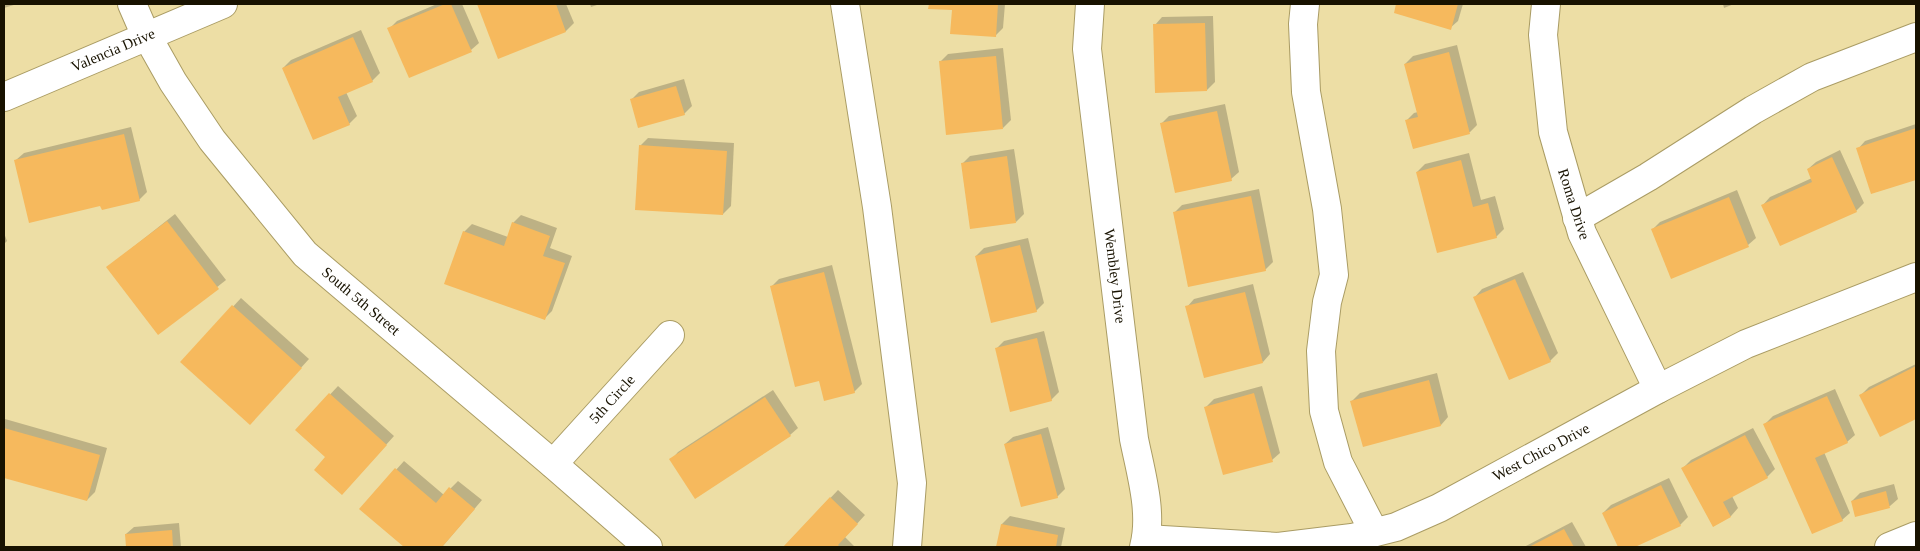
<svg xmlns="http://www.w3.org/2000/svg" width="1920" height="551" font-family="'Times New Roman',serif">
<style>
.shadow{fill:#0003}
.building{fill:#f6b95d}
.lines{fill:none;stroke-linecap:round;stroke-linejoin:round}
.minor-casing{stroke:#aa9c64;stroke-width:30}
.minor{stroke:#fff;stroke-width:28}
.labels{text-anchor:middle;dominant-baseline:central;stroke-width:4.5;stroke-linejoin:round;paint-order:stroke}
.street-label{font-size:15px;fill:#181200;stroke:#fff}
</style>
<rect width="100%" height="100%" fill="#eddea5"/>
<!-- shadow -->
<g class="shadow">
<polygon points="4,4 17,4 4,8"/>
<polygon points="437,4 462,4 479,43 471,50 389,29 397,21"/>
<polygon points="478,4 566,4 574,23 566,31 499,57"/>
<polygon points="590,4 600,4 591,7"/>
<polygon points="930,4 1005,4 1003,28 996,35 953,9 930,8"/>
<polygon points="1201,4 1218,4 1216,5"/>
<polygon points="1398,4 1463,4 1458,21 1450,28 1395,12"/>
<polygon points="1723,4 1734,4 1724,8"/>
<polygon points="1213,16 1215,82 1207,90 1155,25 1162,17"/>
<polygon points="361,30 380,73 372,81 346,92 357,116 349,124 283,68 291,60"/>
<polygon points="1457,45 1477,125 1470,132 1413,147 1406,121 1414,113 1418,112 1405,64 1413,56"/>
<polygon points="1003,48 1011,120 1003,128 940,62 948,54"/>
<polygon points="684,79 692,106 684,114 631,100 639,92"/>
<polygon points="1225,104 1239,172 1231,179 1161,124 1169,116"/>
<polygon points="1916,124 1916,179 1872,193 1858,149 1865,141"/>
<polygon points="131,127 147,192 139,200 101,204 16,160 24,153"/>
<polygon points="648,138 734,143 731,206 723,214 640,146"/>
<polygon points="1014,149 1024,214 1016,222 962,164 970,156"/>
<polygon points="1840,150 1864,203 1856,211 1763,205 1770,197 1812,178 1808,169 1816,162"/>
<polygon points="1469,153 1481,200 1495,196 1504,229 1496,237 1417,172 1425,164"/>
<polygon points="1259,189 1273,262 1265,270 1175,212 1182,205"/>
<polygon points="1737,190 1756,238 1748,245 1652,230 1660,222"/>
<polygon points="175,214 226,280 159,333 108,267"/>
<polygon points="521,215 557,228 550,248 572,256 552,311 544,319 464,232 472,224 508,237 513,223"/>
<polygon points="4,233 7,241 4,244"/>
<polygon points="1028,238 1044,303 1036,311 976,256 984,248"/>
<polygon points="832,265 862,384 854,392 820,380 771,287 779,279"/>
<polygon points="1523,272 1558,353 1550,361 1475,297 1482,289"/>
<polygon points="1253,284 1270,354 1263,362 1187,307 1194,299"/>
<polygon points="241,298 309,359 257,416 182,362"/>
<polygon points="1044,331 1059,392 1051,400 996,349 1004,341"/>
<polygon points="1916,364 1916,417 1881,435 1861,395 1869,387"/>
<polygon points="1437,373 1448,417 1441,425 1352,401 1360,393"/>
<polygon points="338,386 394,436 350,485 327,457 297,430"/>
<polygon points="1262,386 1280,453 1272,460 1206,407 1214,399"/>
<polygon points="1835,389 1855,435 1847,442 1824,452 1850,513 1842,520 1765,424 1773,416"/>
<polygon points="773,390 798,428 790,435 671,460 678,452"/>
<polygon points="5,419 107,448 95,492 87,500 4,477"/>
<polygon points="1048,427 1065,489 1057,497 1005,444 1013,437"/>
<polygon points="1753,428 1775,469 1767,477 1732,496 1738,508 1731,516 1714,525 1683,468 1691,460"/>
<polygon points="404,461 444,495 458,481 482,500 442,547 406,547 361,509"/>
<polygon points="1669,478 1688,517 1680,525 1632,547 1620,547 1603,513 1611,505"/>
<polygon points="1894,484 1898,499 1890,506 1856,515 1852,501 1860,493"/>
<polygon points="838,490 865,515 845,537 855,547 784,547"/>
<polygon points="1010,516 1065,528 1061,547 998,547 1002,524"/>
<polygon points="1572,522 1586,547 1524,547"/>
<polygon points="179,523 181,547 127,547 126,534 134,527"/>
</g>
<!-- building -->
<g class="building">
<polygon points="445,4 451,4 472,52 409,78 387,28"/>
<polygon points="477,4 556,4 566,32 498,59"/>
<polygon points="929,4 998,4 996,37 950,34 952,10 928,9"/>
<polygon points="1396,4 1458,4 1451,30 1394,13"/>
<polygon points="1205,23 1207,91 1155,93 1153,24"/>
<polygon points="353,37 373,82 338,97 350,125 313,140 282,68"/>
<polygon points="1449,52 1470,134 1413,149 1405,120 1418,117 1404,64"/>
<polygon points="996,56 1003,129 946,135 939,61"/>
<polygon points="676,86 685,115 638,128 630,99"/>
<polygon points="1217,111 1232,181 1175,193 1160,123"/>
<polygon points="1916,128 1916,180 1871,194 1856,148"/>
<polygon points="124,134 140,201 102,210 100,206 29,223 14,160"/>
<polygon points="639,145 727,151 723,215 635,210"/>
<polygon points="1007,156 1016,223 970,229 961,163"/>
<polygon points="1832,157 1857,212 1780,246 1761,205 1812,182 1807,169"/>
<polygon points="1461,160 1473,207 1488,203 1497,238 1437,253 1416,172"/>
<polygon points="1251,196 1266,271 1188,287 1173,212"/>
<polygon points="1729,197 1749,247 1671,279 1651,229"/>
<polygon points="167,221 219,289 158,335 106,267"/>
<polygon points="512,222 550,236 543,256 565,263 545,320 444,284 463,231 504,246"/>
<polygon points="1020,245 1037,312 991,323 975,256"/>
<polygon points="824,272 855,393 824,401 819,381 795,387 770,286"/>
<polygon points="1515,279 1551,362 1509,380 1473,297"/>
<polygon points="1245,292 1263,363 1204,378 1185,306"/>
<polygon points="232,305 302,368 250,425 180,362"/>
<polygon points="1037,338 1052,401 1010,412 995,348"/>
<polygon points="1916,366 1916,419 1880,437 1859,395"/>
<polygon points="1429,380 1441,426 1363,447 1350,401"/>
<polygon points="329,393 387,445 342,495 314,470 325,457 295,430"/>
<polygon points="1254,393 1273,462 1223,475 1204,407"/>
<polygon points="1827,396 1848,443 1815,458 1843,521 1812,534 1763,424"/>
<polygon points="765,397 791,436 695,499 669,459"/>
<polygon points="4,428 100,455 87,501 4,478"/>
<polygon points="1041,434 1058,498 1021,507 1004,444"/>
<polygon points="1745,435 1768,478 1723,502 1731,517 1713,527 1681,468"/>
<polygon points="395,468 436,503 449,487 475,509 442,547 404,547 359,509"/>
<polygon points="1661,485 1681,526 1635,547 1618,547 1602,513"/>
<polygon points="1886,491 1890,508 1855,517 1851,501"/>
<polygon points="830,497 858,524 838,545 840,547 783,547"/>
<polygon points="1001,524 1058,535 1056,547 996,547"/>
<polygon points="1564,529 1574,547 1529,547"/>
<polygon points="172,530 173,547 126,547 125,534"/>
</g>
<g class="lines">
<!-- minor casing -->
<g class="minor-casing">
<g id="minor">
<polyline points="132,4 142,27 173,82 212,140 305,254 553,464 648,547"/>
<polyline points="845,4 877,207 912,483 907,547"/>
<path d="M1090,4L1087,49L1134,439C1141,474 1153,513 1144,547"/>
<polyline points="1305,4 1303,24 1306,92 1327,209 1334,275 1327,302 1321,351 1324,411 1338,462 1374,532"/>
<polyline points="1546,4 1543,35 1553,132 1582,233 1658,389"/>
<polyline points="4,97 223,4"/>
<polyline points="1577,218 1648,177 1753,110 1812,77 1916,37"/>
<polyline points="553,464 670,335"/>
<polyline points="1146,539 1278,547 1352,538 1396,527 1439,508 1658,389 1746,344 1916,277"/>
<polyline points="1889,547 1916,536"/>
</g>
</g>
<!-- minor -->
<use href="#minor" class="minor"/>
</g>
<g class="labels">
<!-- street labels -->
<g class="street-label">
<text transform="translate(113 50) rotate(-23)">Valencia Drive</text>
<text transform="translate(1574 204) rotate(72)">Roma Drive</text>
<text transform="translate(1115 276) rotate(83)">Wembley Drive</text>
<text transform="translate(361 301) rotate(40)">South 5th Street</text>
<text transform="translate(612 399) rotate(-48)">5th Circle</text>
<text transform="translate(1541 452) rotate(-28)">West Chico Drive</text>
</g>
</g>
<!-- border -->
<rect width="1920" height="551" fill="none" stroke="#181200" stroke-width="10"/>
</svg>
